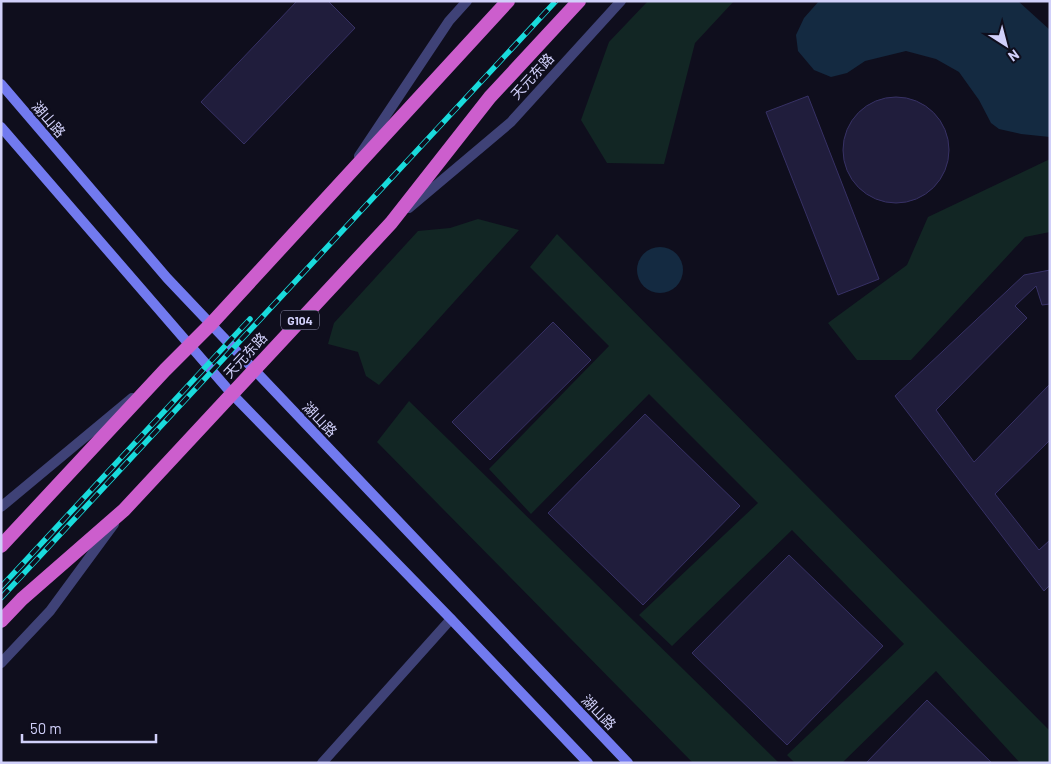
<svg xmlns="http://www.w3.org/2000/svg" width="1051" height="764" font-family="Barlow,'Noto Sans SC',sans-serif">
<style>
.green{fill:#122624}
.water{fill:#142a41}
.building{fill:#201d3c;stroke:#373165}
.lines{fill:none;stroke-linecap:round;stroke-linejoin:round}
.minor{stroke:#3f4277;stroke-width:10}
.tertiary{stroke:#3f4277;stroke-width:10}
.secondary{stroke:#727aef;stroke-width:10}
.trunk{stroke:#cc5ecd;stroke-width:14}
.rail-casing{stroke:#19dbdc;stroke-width:5.5}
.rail{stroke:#0f0e1d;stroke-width:4;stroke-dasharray:11;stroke-linecap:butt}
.labels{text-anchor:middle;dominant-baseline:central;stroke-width:4.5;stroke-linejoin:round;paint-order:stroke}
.shield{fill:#0f0e1d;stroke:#9796b8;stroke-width:1}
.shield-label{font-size:12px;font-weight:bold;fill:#d1d0fa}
.street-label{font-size:14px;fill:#d1d0fa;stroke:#0f0e1d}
</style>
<rect width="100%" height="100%" fill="#0f0e1d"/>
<!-- green -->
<g class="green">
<polygon points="648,1 734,1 695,43 664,164 607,163 581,120 609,42"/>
<polygon points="1050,159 1050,232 1025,237 911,360 857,360 828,323 907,265 928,217"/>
<polygon points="478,219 519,230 379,385 366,376 358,352 328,344 334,323 418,231 450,228"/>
<polygon points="557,234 1050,731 1050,763 1020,763 936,671 842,763 795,763 787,755 904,644 792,530 672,646 639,615 758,503 649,394 531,514 489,469 609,346 530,267"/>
<polygon points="409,401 779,763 693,763 377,442"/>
</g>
<!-- water -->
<g class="water">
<polygon points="819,1 1018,1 1050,30 1050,137 1021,134 999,129 991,123 979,100 959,72 936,59 906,51 865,61 847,73 831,77 814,70 798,51 796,35 804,18"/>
<circle cx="660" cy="270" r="23"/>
</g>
<!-- building -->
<g class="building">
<polygon points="297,1 328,1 355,28 244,144 201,102"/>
<polygon points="808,96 879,279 838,295 766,112"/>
<circle cx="896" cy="150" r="53"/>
<polygon points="1050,270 1050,304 1042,305 1036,286 1015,306 1027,318 936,410 974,462 1050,384 1050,440 995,494 1039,550 1050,540 1050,585 1044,591 895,396 1024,275"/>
<polygon points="553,322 591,360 490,460 452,422"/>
<polygon points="645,414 740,506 643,605 548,513"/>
<polygon points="789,555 883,646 787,745 692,653"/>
<polygon points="927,700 992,763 866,763"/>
</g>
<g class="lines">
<!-- minor -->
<polyline class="minor" points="322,763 451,619"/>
<!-- tertiary -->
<g class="tertiary">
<polyline points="359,156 449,21 467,1"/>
<polyline points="409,208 511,122 621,1"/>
<polyline points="1,507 132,398"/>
<polyline points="1,663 50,611 114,524"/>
</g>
<!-- secondary -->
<g class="secondary">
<polyline points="1,84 167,278 628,763"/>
<polyline points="1,127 232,394 451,619 588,763"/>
</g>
<!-- trunk -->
<g class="trunk">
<polyline points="1,546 165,370 211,324 508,1"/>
<polyline points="1,621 22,599 124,510 391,223 490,97 579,1"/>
</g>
<!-- rail casing -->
<g class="rail-casing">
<g id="rail">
<polyline points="1,587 250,319"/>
<polyline points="1,598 556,1"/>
</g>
</g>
<!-- rail -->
<use href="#rail" class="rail"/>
</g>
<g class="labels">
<!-- shield labels -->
<rect class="shield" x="281" y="310.5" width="38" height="19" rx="4"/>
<g class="shield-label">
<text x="300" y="320">G104</text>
</g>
<!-- street labels -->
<g class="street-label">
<text transform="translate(532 76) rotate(-48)">天元东路</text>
<text transform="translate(49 119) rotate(49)">湖山路</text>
<text transform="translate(245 355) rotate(-47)">天元东路</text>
<text transform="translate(320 419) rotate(46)">湖山路</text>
<text transform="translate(599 712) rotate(46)">湖山路</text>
</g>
</g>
<!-- border -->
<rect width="1051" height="764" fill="none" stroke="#d1d0fa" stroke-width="5"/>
<!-- north arrow -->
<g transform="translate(1006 45) rotate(144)" stroke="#0f0e1d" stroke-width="4" paint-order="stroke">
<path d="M0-4L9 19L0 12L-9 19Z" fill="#d1d0fa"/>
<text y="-8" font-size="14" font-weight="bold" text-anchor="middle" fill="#d1d0fa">N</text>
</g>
<!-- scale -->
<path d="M22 734v8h134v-8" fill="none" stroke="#d1d0fa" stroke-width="2.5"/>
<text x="30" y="734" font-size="15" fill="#d1d0fa" stroke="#0f0e1d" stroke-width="4" paint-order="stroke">50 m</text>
</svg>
